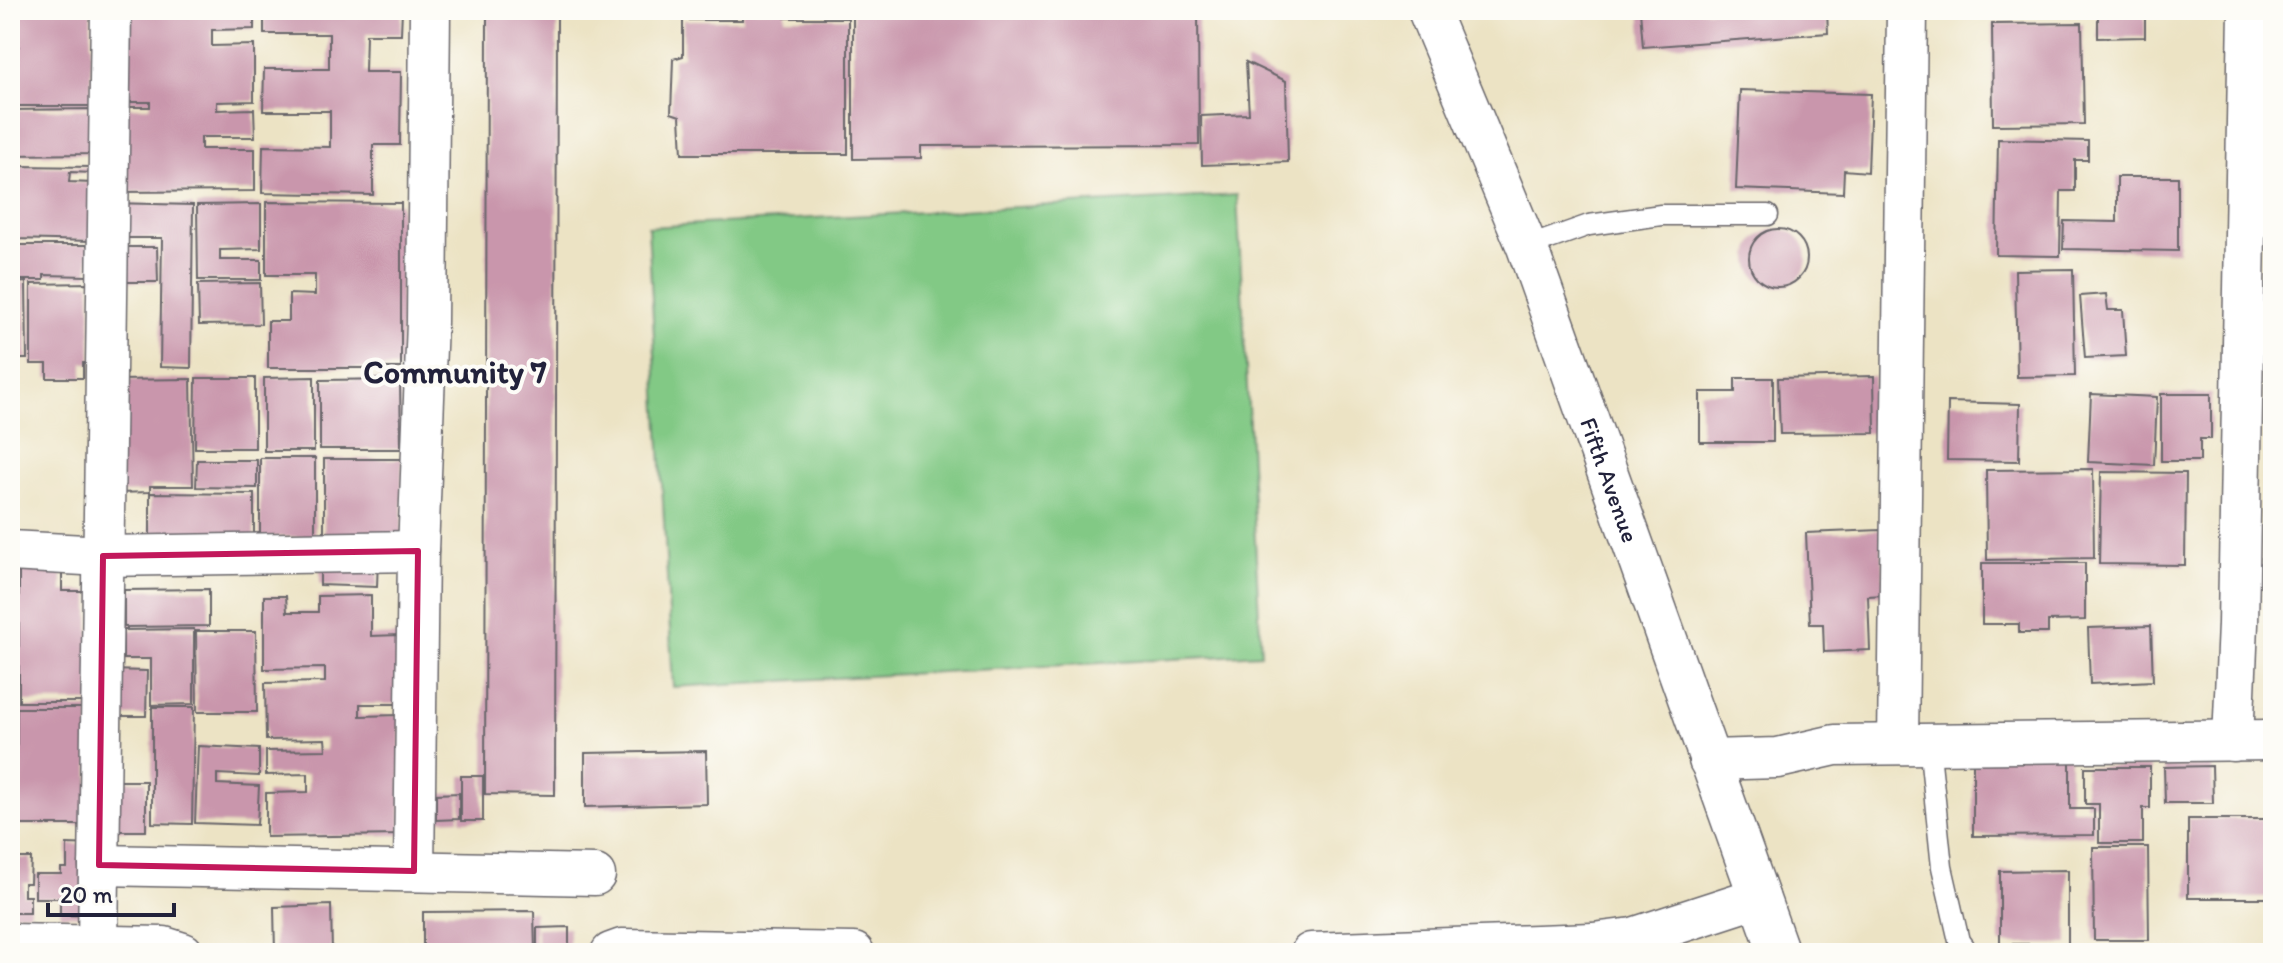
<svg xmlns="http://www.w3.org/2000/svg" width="2283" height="963" font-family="Itim,sans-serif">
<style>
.green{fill:#82c985;stroke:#527660;stroke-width:2}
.building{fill:#c996ac}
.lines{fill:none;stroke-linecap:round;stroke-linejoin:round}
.lane-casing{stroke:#69666b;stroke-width:23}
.street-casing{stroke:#69666b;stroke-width:43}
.lane{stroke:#fff;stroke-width:20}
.street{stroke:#fff;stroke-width:40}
.marked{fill:none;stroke:#c2185b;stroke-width:6;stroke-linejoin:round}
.labels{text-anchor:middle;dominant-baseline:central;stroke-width:8;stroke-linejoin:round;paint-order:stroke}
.street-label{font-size:24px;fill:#22223b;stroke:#fdfcf7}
.district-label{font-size:32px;font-weight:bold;fill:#22223b;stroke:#fdfcf7}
</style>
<rect width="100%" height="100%" fill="#fdfcf7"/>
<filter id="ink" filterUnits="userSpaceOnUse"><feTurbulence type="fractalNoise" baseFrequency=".0125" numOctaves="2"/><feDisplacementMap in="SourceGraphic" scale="16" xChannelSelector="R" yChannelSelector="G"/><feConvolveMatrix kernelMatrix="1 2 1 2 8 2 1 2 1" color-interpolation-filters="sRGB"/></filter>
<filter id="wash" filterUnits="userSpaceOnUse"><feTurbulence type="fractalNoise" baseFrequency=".006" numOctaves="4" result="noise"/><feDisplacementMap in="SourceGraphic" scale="32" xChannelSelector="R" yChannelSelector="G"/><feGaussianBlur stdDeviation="1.8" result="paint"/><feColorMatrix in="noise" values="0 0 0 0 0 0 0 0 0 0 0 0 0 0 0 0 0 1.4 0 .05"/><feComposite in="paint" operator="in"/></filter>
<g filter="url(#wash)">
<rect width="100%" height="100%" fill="#ece3c4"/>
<!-- green -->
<polygon class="green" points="1237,195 1261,654 673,687 648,227"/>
<g id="blocks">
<!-- building -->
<g class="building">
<polygon points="10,10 91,10 91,106 10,106 10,46 19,46 19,34 10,34"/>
<polygon points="115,10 254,10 254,29 212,30 212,46 254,45 254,101 217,102 217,110 254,109 255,137 201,137 201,149 255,149 255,191 117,192 116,107 150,107 150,102 116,102"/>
<polygon points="264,10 402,10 401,34 366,34 365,72 401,72 400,145 373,145 373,195 262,193 263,146 330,147 330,111 263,111 264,69 329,69 329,34 264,34"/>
<polygon points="487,10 557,10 555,795 485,794"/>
<polygon points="742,10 785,10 785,18 848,18 848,154 682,154 680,116 671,113 673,59 683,56 683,20 742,20"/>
<polygon points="853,10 1198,10 1199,145 921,146 921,158 853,159"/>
<polygon points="1640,10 1827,10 1828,33 1643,47"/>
<polygon points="2098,10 2145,10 2145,37 2098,38"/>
<polygon points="2082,23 2084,124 1993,125 1992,24"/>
<polygon points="1246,62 1286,81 1288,162 1202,165 1201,116 1249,114"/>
<polygon points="1740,90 1871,94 1868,172 1844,170 1843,193 1736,189"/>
<polygon points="91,109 91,154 10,155 10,110"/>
<polygon points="1998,139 2088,141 2088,160 2075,160 2075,191 2061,191 2060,256 1996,255"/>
<polygon points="17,166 93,167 93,173 70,172 69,182 93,183 91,241 16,239"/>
<polygon points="2117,177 2178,177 2178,251 2063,249 2064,221 2117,222"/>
<polygon points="266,202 401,203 401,368 268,368 268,321 289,321 289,294 315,295 315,275 266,275"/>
<polygon points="112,203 193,205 191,368 160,367 162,238 111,238"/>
<polygon points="261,204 261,249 220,250 220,260 261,260 261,280 198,280 197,205"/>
<circle cx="1778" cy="258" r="29"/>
<polygon points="15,245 89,245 88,276 44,275 44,280 15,280"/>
<polygon points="117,247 157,247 158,282 117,282"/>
<polygon points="2073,269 2075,376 2017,377 2015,270"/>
<polygon points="26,282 27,359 10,359 10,283"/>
<polygon points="90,283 91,363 83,363 83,378 47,378 47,364 31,364 31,284"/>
<polygon points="260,283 261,324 199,325 198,284"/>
<polygon points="2106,294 2108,310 2123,310 2126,356 2085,358 2080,296"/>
<polygon points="1874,376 1875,433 1780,434 1778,378"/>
<polygon points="314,377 314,451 264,451 264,378"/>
<polygon points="196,378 255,378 255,448 195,448"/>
<polygon points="1735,378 1773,378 1773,442 1700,442 1700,392 1735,392"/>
<polygon points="191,379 193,486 150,486 150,492 117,493 116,380"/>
<polygon points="400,379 401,449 320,449 320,380"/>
<polygon points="2091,394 2157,397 2154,465 2088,462"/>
<polygon points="2161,394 2211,394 2211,439 2200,439 2200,461 2161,461"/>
<polygon points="1948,402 2020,404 2019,461 1947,460"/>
<rect x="260" y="458" width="55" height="79"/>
<rect x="324" y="459" width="78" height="77"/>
<polygon points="197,460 257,460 257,488 196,487"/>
<polygon points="2093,469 2094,558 1987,560 1986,470"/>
<polygon points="2101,472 2186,473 2185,565 2099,564"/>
<polygon points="150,493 254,494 254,544 150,543"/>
<polygon points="1881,530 1884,595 1868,596 1870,650 1824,652 1823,624 1810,624 1806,533"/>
<polygon points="320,556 378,558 377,587 320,585"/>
<polygon points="1982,563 2085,563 2085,620 2048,621 2048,633 2019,633 2019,624 1982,624"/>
<polygon points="19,564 62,564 62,591 89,591 90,702 19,702"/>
<polygon points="209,589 209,626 124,627 124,590"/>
<polygon points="10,592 15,592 16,666 10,666"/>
<polygon points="371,595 371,636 399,635 400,704 360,704 360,716 400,715 401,835 266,837 266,793 308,792 308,774 266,775 266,751 326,750 325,739 266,740 265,683 325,682 325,668 264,669 264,596 286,596 287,612 318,612 318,596"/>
<polygon points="2151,626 2153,681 2090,684 2088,628"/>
<polygon points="194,629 194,704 151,705 151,659 123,659 123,630"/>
<polygon points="196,631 256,631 257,712 197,712"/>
<polygon points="108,670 147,671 146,716 108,716"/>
<polygon points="152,707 194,707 192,824 152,823"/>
<polygon points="17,708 89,708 89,825 10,825 10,745 17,745"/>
<polygon points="198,746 259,749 259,776 217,774 217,784 259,786 257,825 195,823"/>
<polygon points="706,751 707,804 585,807 585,753"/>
<polygon points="1973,753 2070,753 2070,809 2094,809 2094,835 1973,836"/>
<polygon points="2212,766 2213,803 2165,803 2164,767"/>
<polygon points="2085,767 2150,767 2150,808 2143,808 2143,843 2099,843 2099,804 2085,804"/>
<rect x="461" y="776" width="22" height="45"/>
<rect x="117" y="781" width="29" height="50"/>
<polygon points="459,793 459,819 436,820 436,794"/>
<rect x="2188" y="819" width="85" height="79"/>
<polygon points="67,844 95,845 94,916 60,915 60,898 35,898 35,874 61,874 61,868 67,868"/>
<polygon points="2093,847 2148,847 2149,940 2094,940"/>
<polygon points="10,858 31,858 30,883 24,883 24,896 30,896 30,913 10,913"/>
<polygon points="2068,870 2068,944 2000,944 2000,871"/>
<polygon points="331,905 332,953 275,953 274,907"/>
<polygon points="534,911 535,953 423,953 423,912"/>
<polygon points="569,927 569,947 537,947 537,928"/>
</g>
</g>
</g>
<g filter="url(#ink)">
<use href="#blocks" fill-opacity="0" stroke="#69666b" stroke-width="2"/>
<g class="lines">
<!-- lane casing -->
<g class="lane-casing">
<g id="lane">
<polyline points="1527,247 1589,225 1661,215 1768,215"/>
<polyline points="1929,743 1942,867 1959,941 1968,953"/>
</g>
</g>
<!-- street casing -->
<g class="street-casing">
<g id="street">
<path id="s1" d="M1428,10L1527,247L1779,953"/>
<polyline points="10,551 103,556 418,551"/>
<polyline points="2233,741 2238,624 2249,10"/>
<polyline points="1898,743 1907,10"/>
<polyline points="1709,760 1778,758 1835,745 2273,740"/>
<polyline points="99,865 595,875"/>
<polyline points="414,871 418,551 427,322 430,10"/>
<polyline points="10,944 164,947 183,953"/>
<polyline points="98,945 111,10"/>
<polyline points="611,953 622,949 854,953"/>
<polyline points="1311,953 1593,943 1633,938 1759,897"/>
</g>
</g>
<!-- lane -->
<use href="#lane" class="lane"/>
<!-- street -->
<use href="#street" class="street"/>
</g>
</g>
<!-- marked area -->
<path class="marked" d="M418,551L414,871L99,865L103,556Z"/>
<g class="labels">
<!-- street labels -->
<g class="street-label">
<text stroke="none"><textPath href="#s1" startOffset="504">Fifth Avenue</textPath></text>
</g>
<!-- district labels -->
<g class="district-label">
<text x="455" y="372">Community 7</text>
</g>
</g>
<!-- margin -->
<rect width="2283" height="963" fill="none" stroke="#fdfcf7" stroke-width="40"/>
<!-- scale -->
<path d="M48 903v12h126v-12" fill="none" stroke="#22223b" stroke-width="4"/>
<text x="60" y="903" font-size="24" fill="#22223b" stroke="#fdfcf7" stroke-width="6" paint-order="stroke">20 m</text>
</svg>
